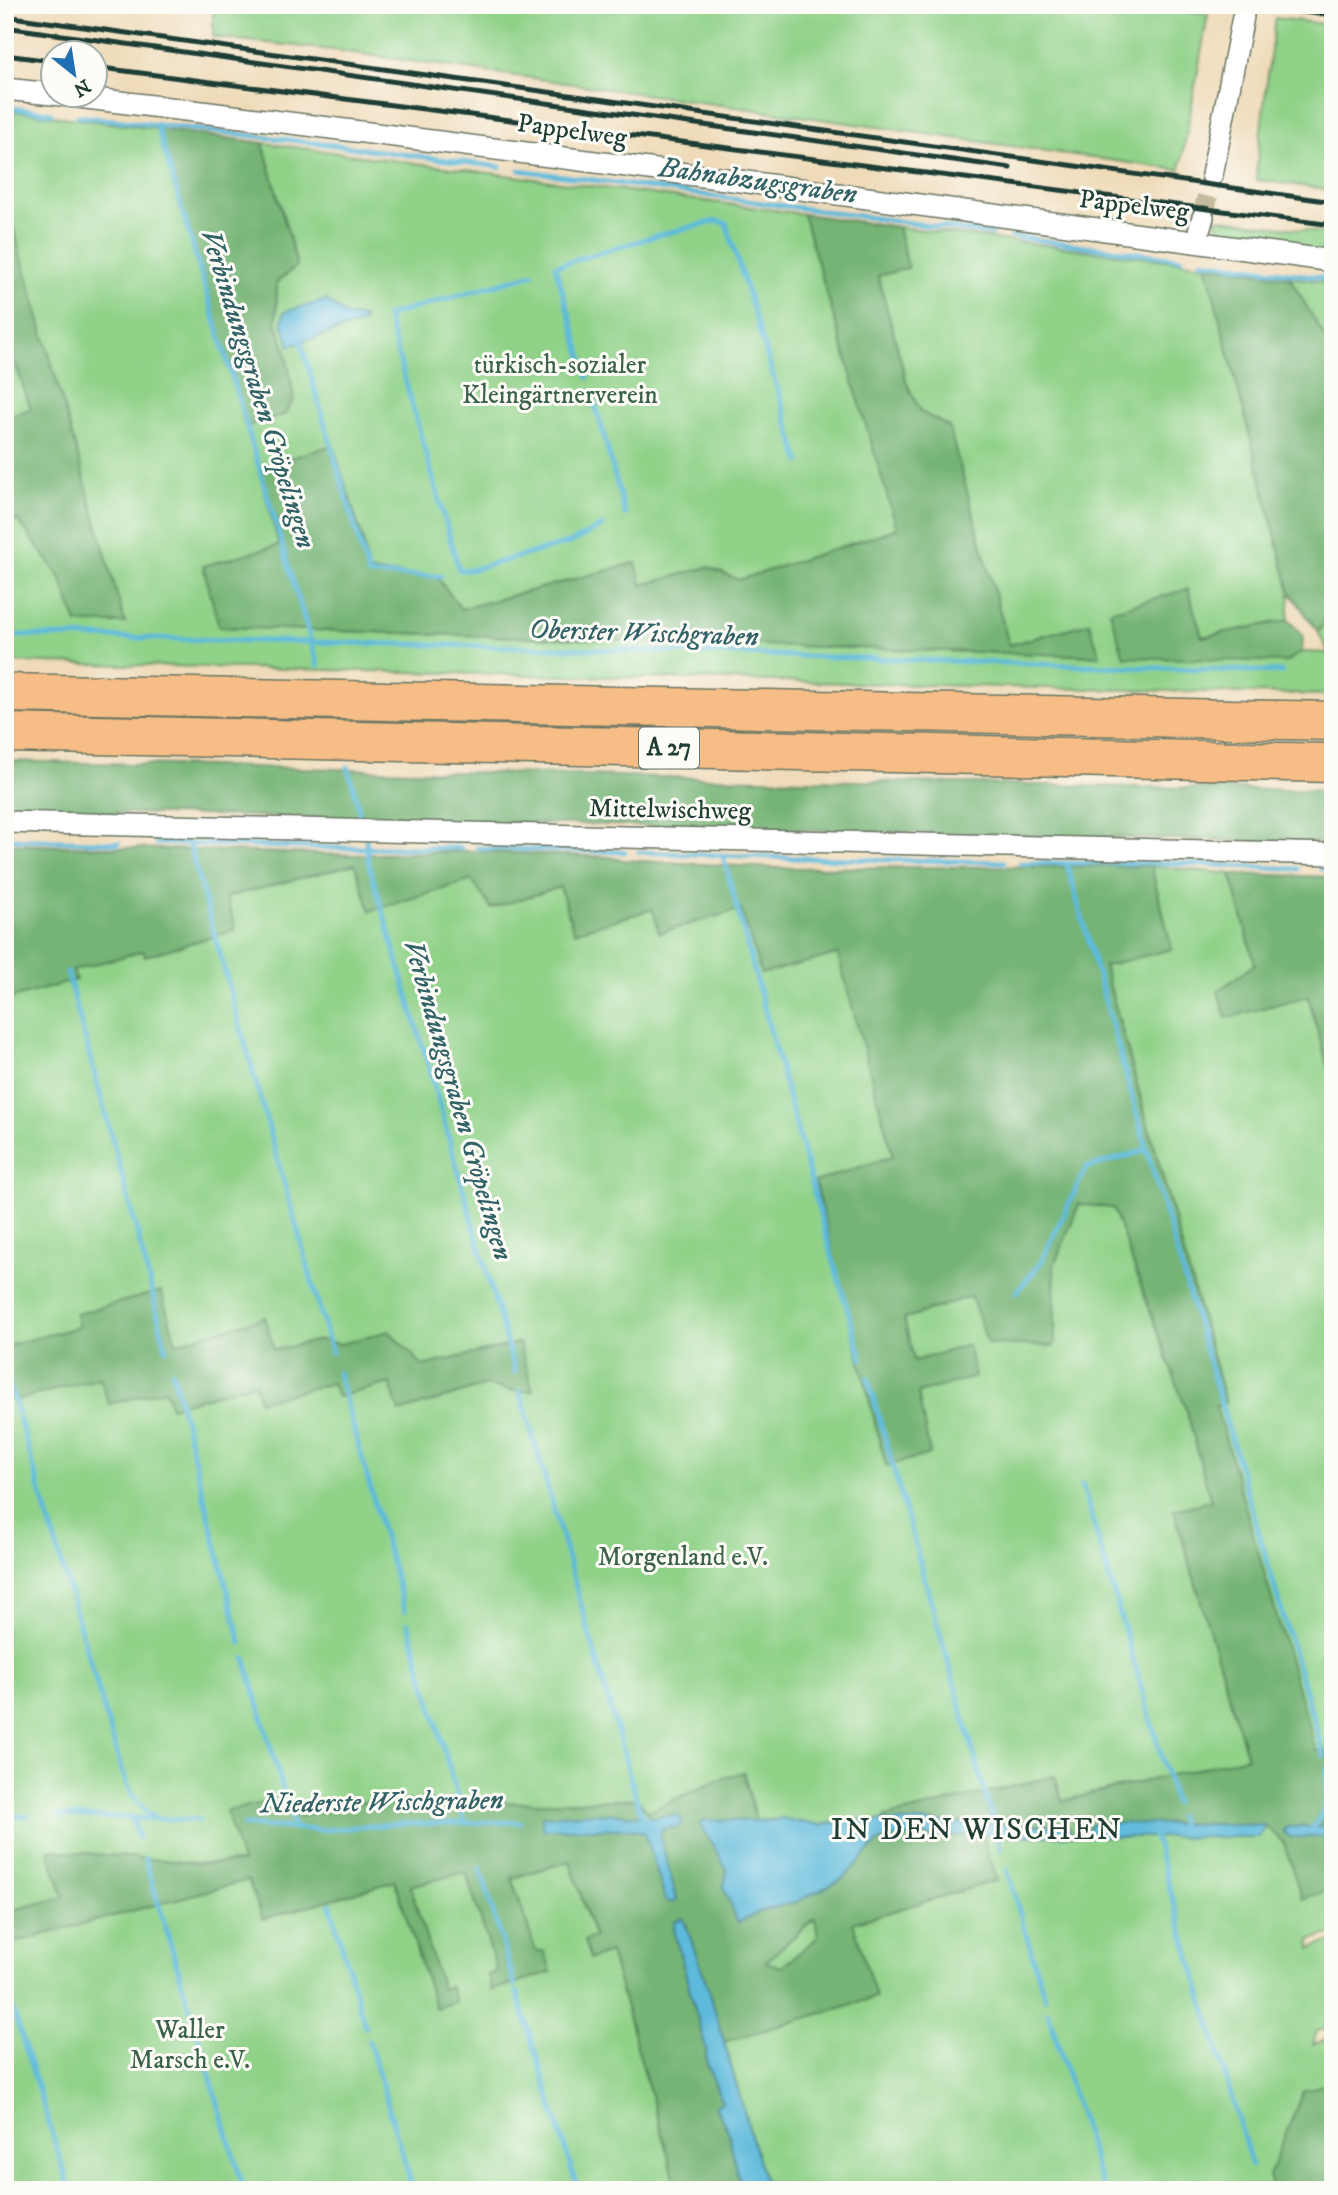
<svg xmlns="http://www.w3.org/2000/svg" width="1338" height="2195" font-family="'IM FELL DW Pica',serif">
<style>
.green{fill:#91d289;stroke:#58885e;stroke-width:2}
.forest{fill:#74b475;stroke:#4a7854;stroke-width:2;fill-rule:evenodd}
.water{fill:#5dbadb;stroke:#3e7c88;stroke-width:2}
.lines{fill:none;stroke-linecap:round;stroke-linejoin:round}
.stream{stroke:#5dbadb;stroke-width:5}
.street-tunnel{stroke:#c5bb9e;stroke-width:21;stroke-dasharray:21 10;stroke-linecap:butt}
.street-casing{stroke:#687463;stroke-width:24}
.highway-casing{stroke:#687463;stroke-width:41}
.street{stroke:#fff;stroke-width:21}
.highway{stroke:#f6be86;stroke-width:38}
.rail{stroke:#1f3d34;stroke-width:5}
.labels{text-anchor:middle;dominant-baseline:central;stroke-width:6;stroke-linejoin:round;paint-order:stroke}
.shield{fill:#fdfcf7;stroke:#62766e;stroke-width:2}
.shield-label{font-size:24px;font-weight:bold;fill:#1f3d34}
.street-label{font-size:26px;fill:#1f3d34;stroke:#fdfcf7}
.park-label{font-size:26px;fill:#3c6249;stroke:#fdfcf7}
.water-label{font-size:28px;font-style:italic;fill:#326266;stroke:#fdfcf7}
.quarter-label{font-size:30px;letter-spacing:2px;fill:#1f3d34;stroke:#fdfcf7}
</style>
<rect width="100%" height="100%" fill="#fdfcf7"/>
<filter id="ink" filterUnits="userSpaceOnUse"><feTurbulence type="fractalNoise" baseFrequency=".0143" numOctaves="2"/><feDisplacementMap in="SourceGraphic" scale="14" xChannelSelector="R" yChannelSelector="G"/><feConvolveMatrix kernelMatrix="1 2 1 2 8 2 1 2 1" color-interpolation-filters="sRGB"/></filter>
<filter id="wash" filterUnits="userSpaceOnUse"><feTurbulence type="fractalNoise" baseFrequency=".00686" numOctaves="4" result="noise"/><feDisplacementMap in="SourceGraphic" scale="28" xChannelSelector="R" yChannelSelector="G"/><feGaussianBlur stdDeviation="1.57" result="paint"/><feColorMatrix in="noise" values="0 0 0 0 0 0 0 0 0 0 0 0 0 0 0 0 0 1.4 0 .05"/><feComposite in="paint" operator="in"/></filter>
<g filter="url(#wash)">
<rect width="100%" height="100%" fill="#efdbb9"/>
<!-- green -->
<g class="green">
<polygon points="316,5 1110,5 1208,14 1180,170 333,50 213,37 213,11"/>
<polygon points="1275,18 1333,25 1333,190 1256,180 1258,153"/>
<polygon points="5,110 158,129 246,426 286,351 276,322 277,282 297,265 263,143 803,214 898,528 739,580 707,567 642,586 635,563 461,609 436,576 369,572 362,538 333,446 279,545 219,627 1100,656 1089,623 1009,645 949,427 921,413 907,384 878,275 908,268 898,227 1206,265 1290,592 1288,620 1202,637 1188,590 1111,611 1286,662 1302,652 1329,653 1318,632 1333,611 1333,695 5,662"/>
<polygon points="1215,218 1333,234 1333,254 1237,242 1222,235"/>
<polygon points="1289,277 1333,283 1333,369 1327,341"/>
<polygon points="356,864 371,911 472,880 491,908 560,887 574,932 653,909 659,933 741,909 838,954 893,1156 815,1182 918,1393 914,1362 904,1319 971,1296 1055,1346 1054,1265 1079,1204 1113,1208 1187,1412 1211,1501 1174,1510 1247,1758 1062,1801 1055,1777 886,1817 881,1821 850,1820 820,1825 781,1819 756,1821 744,1772 715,1781 648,1812 637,1799 545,1803 369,1801 298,1817 243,1862 205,1864 48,1850 64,1897 5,1912 5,1378 12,1401 101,1378 166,1390 171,1407 255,1383 259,1401 333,1383 337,1397 390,1383 399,1412 486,1385 515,1391 532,1390 518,1343 423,1366 389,1331 341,1344 320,1340 274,1351 264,1318 176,1343 76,1315 79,1327 5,1346 5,1000 75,980 73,970 144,950 145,956 235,930 226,897"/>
<path d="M1151,866L1231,874L1255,964L1219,991L1226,1017L1308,996L1333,1086V1827H1319C1336,1803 1335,1777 1326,1749L1316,1752L1215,1405L1225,1402L1104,965L1172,949Z"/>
<polygon points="1265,1825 1284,1843 1302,1898 1329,1889 1333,1902 1333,1933 1310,1940 1311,1948 1333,1941 1333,2027 1317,2031 1313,2044 1333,2038 1333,2082 1303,2092 1270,2176 1274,2190 767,2190 724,2042 876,1997 852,1923 997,1880 982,1835 1259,1837"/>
<polygon points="570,1861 594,1937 590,1958 610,1952 678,2190 5,2190 5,1945 249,1879 263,1919 395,1881 435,2007 442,1989 409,1886 465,1871 498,1972 488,1975 492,1990 536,1953 512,1878"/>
<polygon points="816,1917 818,1937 782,1967 765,1962"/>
</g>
<!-- forest -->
<g class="forest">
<polygon points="158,129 263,143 297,266 277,282 276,322 286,351 294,399 284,415 245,426"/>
<polygon points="5,198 125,623 77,623 60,577 18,520 5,526 5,417 31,409 5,333"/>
<polygon points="803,214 898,227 908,268 878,276 907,384 921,412 949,427 1009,645 1089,623 1100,656 219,627 203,566 279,545 258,468 333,445 362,538 369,572 436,576 461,609 636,563 642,585 708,567 739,580 897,529"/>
<polygon points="1206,265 1289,277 1327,341 1333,369 1333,611 1318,632 1290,592"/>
<polygon points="1188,589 1202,637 1288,620 1303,635 1302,652 1286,662 1124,657 1110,611"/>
<polygon points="5,761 660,777 1333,791 1333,843 5,810"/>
<path d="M5,844L353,855L465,851L609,857L623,860L779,868L1151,866L1172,949L1104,966L1225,1403L1216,1406L1316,1751L1326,1749C1335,1777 1336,1803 1319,1827H1289L1291,1837H1333V1902L1329,1890L1302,1899L1284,1843L1265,1825L1172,1823L1088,1830L1091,1834H1071L1069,1828L1062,1826L881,1821L886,1817L1055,1776L1062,1801L1247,1757L1174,1510L1211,1501L1187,1412L1113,1208L1079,1204L1054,1265L1055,1346L988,1344L971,1296L904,1319L914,1361L968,1345L975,1377L918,1393L930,1454L886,1466L815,1182L893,1156L838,954L761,974L741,909L659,933L653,909L574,932L560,887L491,908L472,880L370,911L355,864L226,897L236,930L145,956L144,951L73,970L76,980L5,1000Z"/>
<polygon points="1231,874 1333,877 1333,1086 1308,996 1226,1018 1218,991 1255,964"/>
<polygon points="161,1291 176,1343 265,1317 274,1350 320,1340 341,1344 389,1331 423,1366 519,1343 533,1391 515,1391 486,1385 399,1412 390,1383 337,1397 332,1383 259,1401 255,1383 171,1407 165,1390 109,1404 100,1378 12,1401 5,1378 5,1346 79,1327 76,1314"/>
<path d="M743,1772L756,1821L704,1820L727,1871L724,1888L738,1923L761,1911L796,1902L843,1879L877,1843L889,1837L982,1835L997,1880L853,1923L876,1997L724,2042L686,1924L674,1922L675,1935L706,2049L707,2063L722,2102L715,2107L729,2133L737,2174L744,2190H678L610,1952L590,1959L584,1941L594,1937L570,1861L512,1878L536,1952L544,1951L551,1972L492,1990L488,1975L497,1971L466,1872L410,1886L442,1989L450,1986L455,2002L435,2008L395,1881L263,1919L248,1880L5,1945V1912L64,1897L48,1850L205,1864L242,1862L226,1811L276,1800L298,1817L369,1801L545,1803L638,1799L648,1812L715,1781ZM598,1813L657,1817L673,1815L679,1827L666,1828L659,1832L677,1899L666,1901L645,1833L631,1829L542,1816ZM815,1918L818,1937L782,1967L765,1962Z"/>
<polygon points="1333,2082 1333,2190 1274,2190 1269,2176 1303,2091"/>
</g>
<!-- water -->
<g class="water">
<polygon points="326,300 347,316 363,317 364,322 290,346 282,322 284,312"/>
<polygon points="598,1813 657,1817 673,1815 681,1817 682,1823 679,1827 666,1828 659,1833 677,1899 673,1903 666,1901 645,1833 631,1829 543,1829 542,1816"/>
<polygon points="781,1819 820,1825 850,1820 1062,1826 1069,1828 1071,1834 1067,1836 972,1835 889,1837 877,1843 843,1879 796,1902 761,1911 738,1923 724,1888 727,1871 718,1853 700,1825 703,1820 768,1821"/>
<polygon points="1109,1823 1265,1825 1259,1837 1105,1837 1091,1834 1088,1830 1091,1825"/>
<polygon points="1289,1827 1333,1827 1333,1837 1291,1837 1284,1833 1284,1829"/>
<polygon points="683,1918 708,1987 767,2190 744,2190 737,2174 729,2133 715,2106 722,2102 707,2063 706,2049 675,1935 674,1922"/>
</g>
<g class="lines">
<!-- stream -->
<g class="stream">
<polyline points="5,107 51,113"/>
<polyline points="78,116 334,145 500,167"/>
<polyline points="157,126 318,665"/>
<polyline points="519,170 992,234"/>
<polyline points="1010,236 1182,259"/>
<polyline points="1201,261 1333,279"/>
<polyline points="533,274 387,316 459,570 470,570 572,542 602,526"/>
<polyline points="300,339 369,575 441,576"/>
<polyline points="588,377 555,266 659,235 716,221 726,223 800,462"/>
<polyline points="595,403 625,514"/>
<polyline points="5,635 526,647 1282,672"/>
<polyline points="348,767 362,822"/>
<polyline points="366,838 368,861 427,1061 515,1372"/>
<polyline points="5,839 119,843"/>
<polyline points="156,843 339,848 461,848"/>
<polyline points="189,844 332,1353"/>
<polyline points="477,848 625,852"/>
<polyline points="639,852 796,858 1004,862"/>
<polyline points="723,856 824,1229 862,1359"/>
<polyline points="1020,863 1173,863 1298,869"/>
<polyline points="1067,864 1147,1150 1324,1756"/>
<polyline points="1321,869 1333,869"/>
<polyline points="67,972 137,1231 166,1349"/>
<polyline points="1017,1292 1041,1262 1086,1168 1147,1150"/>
<path d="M5,1369L121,1768C130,1791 133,1803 154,1817"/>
<polyline points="172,1371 241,1643"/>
<polyline points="338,1373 405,1611"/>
<polyline points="868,1378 1001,1850"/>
<polyline points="520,1391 640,1811 647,1821"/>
<polyline points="1082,1484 1175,1803"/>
<polyline points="408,1623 465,1823"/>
<polyline points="245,1658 294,1828"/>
<polyline points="5,1816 28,1816"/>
<polyline points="59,1816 199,1820"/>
<polyline points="1178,1816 1182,1830"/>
<polyline points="132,1817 138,1837"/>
<polyline points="244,1825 322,1830 396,1824 520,1822"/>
<polyline points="1153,1832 1252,2166"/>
<path d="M1309,1832C1329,1809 1328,1798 1327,1769"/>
<polyline points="145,1859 244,2190"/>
<polyline points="480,1868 515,1985"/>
<polyline points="1007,1870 1045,1998"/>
<polyline points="330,1904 365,2027"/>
<polyline points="5,1984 70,2190"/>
<polyline points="517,1992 578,2190"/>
<polyline points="1048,2012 1103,2190"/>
<polyline points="369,2041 413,2190"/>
</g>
</g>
</g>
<g filter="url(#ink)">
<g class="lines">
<!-- street-tunnel -->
<polyline class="street-tunnel" points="1203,217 1212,175"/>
<!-- street casing -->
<g class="street-casing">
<g id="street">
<polyline points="5,89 52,94"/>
<path d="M53,94C480,145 907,203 1333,261"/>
<polyline points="1212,175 1243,17"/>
<polyline points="1196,242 1203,217"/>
<polyline points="5,822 1333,854"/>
</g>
</g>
<!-- highway casing -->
<g class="highway-casing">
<g id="highway">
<polyline points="5,693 1333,721"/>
<polyline points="5,733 1333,763"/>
</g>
</g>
<!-- street -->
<use href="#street" class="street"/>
<!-- highway -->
<use href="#highway" class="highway"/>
<!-- rail -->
<g class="rail">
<polyline points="1224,5 1333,15"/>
<polyline points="5,16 1333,202"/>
<polyline points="5,27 1010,168"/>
<polyline points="5,55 52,61"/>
<polyline points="94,67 1333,225"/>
</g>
</g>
</g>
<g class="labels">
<!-- shield labels -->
<rect class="shield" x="639" y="727.5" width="60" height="41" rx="5"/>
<g class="shield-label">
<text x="669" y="748">A 27</text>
</g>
<!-- street labels -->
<g class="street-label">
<text transform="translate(572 131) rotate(8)">Pappelweg</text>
<text transform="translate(1134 206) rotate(7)">Pappelweg</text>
<text transform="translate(670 810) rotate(1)">Mittelwischweg</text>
</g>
<!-- park labels -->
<g class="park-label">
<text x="560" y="365">türkisch-sozialer<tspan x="560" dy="30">Kleingärtnerverein</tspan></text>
<text x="683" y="1557">Morgenland e.V.</text>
<text x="190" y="2030">Waller<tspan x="190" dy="30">Marsch e.V.</tspan></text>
</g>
<!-- water labels -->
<g class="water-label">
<text transform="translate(758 181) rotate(8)">Bahnabzugsgraben</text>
<text transform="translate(258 389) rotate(73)">Verbindungsgraben Gröpelingen</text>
<text transform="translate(644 633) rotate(2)">Oberster Wischgraben</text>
<text transform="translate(458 1100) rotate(74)">Verbindungsgraben Gröpelingen</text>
<text transform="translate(382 1802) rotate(-1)">Niederste Wischgraben</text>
</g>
<!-- quarter labels -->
<g class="quarter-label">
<text x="977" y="1830">IN DEN WISCHEN</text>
</g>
</g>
<!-- margin -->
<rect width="1338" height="2195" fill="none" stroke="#fdfcf7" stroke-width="28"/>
<!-- north arrow -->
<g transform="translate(74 74) rotate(150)"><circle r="33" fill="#fdfcf7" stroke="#a4b0a9" stroke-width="2"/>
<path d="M0-5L12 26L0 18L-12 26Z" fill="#1f6fb2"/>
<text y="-10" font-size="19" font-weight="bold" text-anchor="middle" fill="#1f3d34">N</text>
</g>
</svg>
